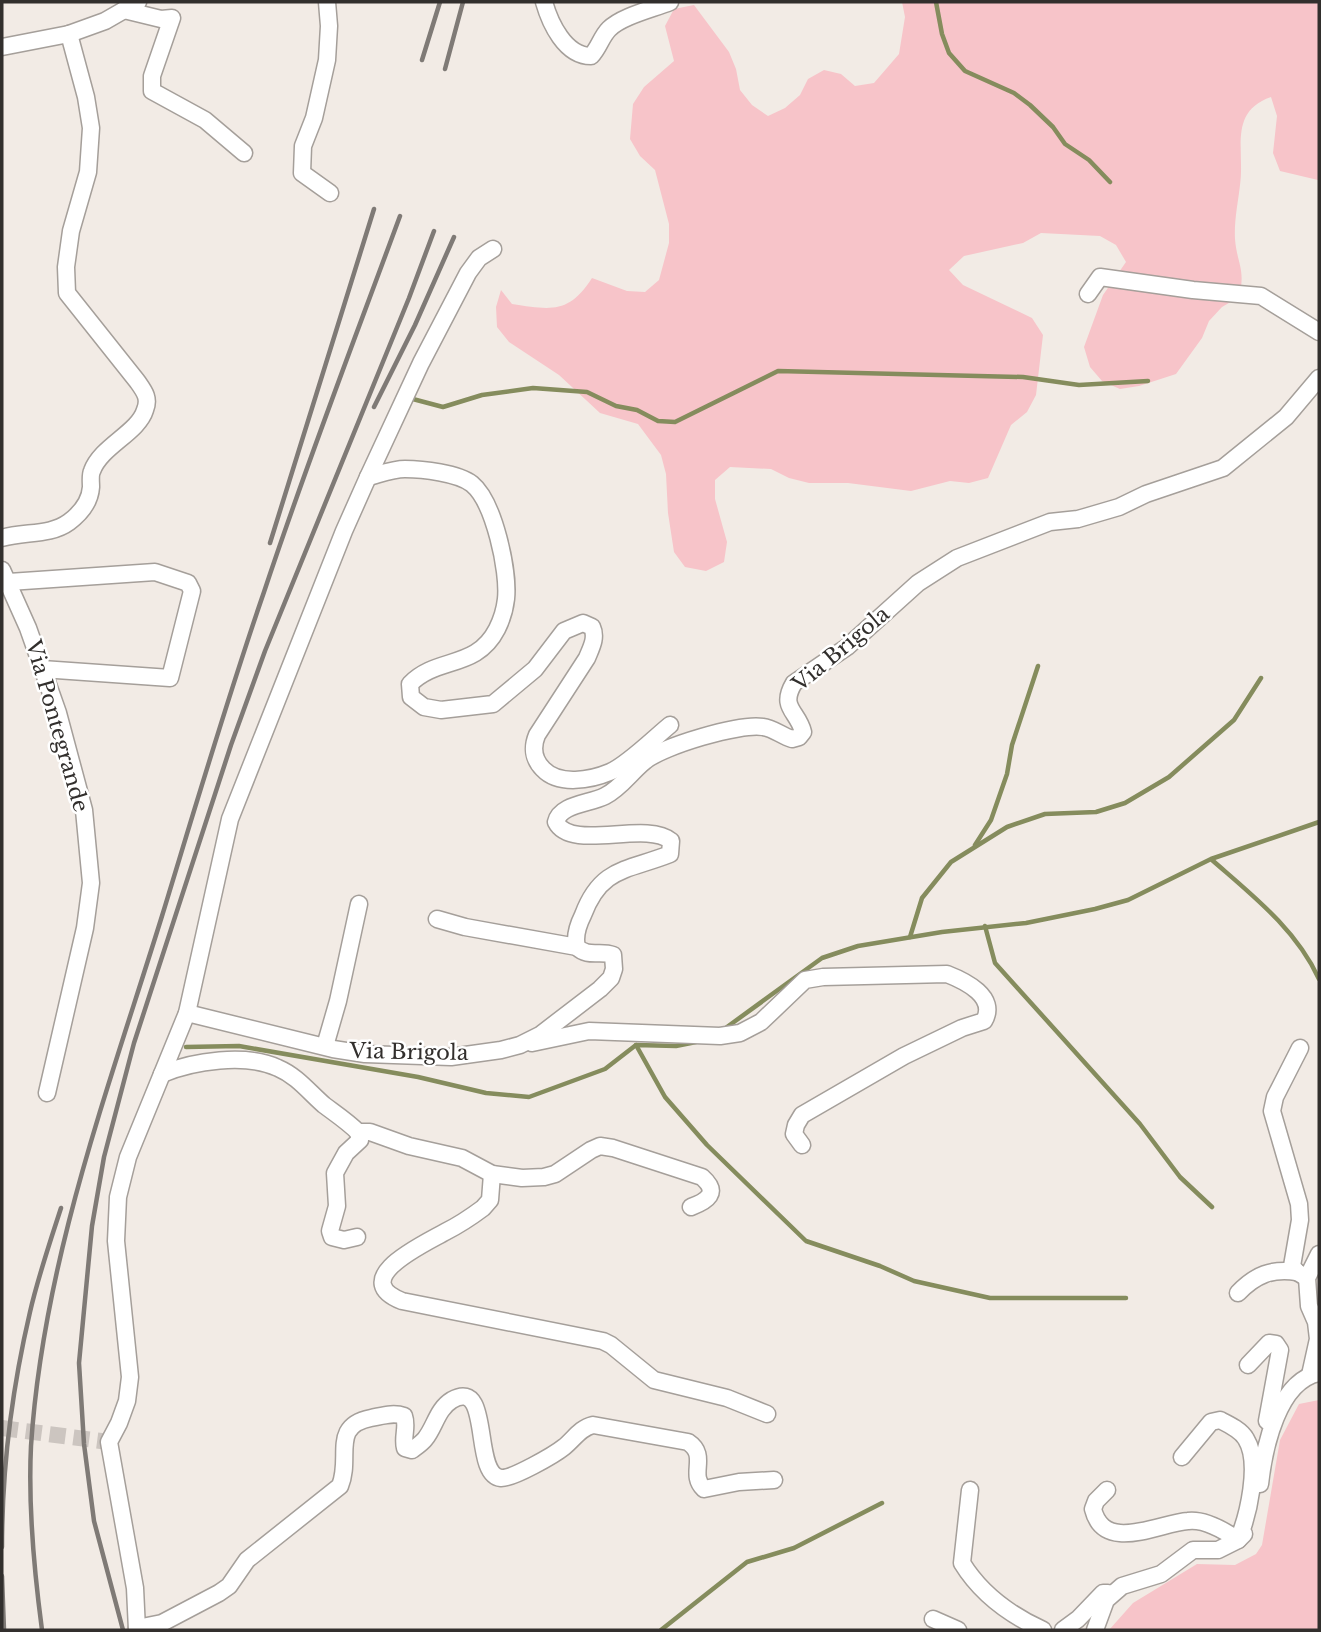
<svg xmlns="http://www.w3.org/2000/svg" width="1321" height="1632" font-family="'Libre Baskerville',serif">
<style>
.green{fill:#f7c4c9}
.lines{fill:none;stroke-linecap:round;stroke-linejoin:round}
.stream{stroke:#858c5d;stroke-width:4.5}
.minor-tunnel{stroke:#ccc5c0;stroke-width:16;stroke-dasharray:16 8;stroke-linecap:butt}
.minor-casing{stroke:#a59f9a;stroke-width:19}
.minor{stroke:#fff;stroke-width:16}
.rail{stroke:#7f7a76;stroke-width:4.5}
.labels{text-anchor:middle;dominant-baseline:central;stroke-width:5;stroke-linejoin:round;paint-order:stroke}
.street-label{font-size:21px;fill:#322f2d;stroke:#fff}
</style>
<rect width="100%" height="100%" fill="#f2ebe5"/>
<!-- green -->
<g class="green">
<path d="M902,2H1319V178L1318,180L1280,171L1273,153L1277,116L1271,97C1228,112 1245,150 1240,185C1238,203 1234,220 1235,239C1237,264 1246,269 1239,297L1222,307L1209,321L1202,338L1176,374L1139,386L1120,389L1102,381L1090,367L1084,347L1103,295L1126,262L1116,245L1100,236L1041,233L1023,243L964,256L949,270L963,285L1032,318L1043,335L1036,395L1027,412L1011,425L988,478L969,483L950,481L911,491L848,483H809L789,478L771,469L730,467L715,480V499L727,542L724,562L706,571L685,567L674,552L668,513L666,474L661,455L638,424L600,413L559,375L509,342L497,327L496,307L501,290L512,304C551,310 569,314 592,278L627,291L645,292L659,280L669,243V224L655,170L640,156L630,139L633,104L644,87L674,61L665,26L674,9L694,5L729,52L736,69L740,90L752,105L768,116L785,108L800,95L808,79L824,70L841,74L855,86L874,83L899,54L905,17Z"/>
<polygon points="1319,1400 1319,1630 1109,1630 1133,1603 1197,1564 1235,1565 1256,1554 1262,1545 1280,1440 1299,1404"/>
</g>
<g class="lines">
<!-- stream -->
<g class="stream">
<polyline points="936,2 942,34 949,53 965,71 1014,93 1030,105 1053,127 1065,144 1089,160 1110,182"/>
<polyline points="409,398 443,407 482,395 533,388 587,392 616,406 637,410 658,421 675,422 778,371 1023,377 1079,385 1148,381"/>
<polyline points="975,845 991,820 1007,774 1012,745 1038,666"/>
<path d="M1212,860C1252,895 1296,929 1319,979"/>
<polyline points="985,926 995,963 1140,1124 1180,1177 1212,1207"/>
<polyline points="910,937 922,898 951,862 1007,827 1045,814 1096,812 1125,803 1169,777 1234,720 1261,678"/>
<polyline points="727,1027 822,958 858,946 942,932 1026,923 1095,909 1128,900 1211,859 1319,822"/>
<polyline points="636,1045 665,1097 707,1145 806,1241 880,1266 914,1281 990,1298 1126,1298"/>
<polyline points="186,1047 239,1046 418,1077 486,1093 529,1097 605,1069 636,1045 676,1046 696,1042"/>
<polyline points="661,1630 747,1562 794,1548 882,1503"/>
</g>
<!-- minor-tunnel -->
<polyline class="minor-tunnel" points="2,1428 109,1442"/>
<!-- minor casing -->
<g class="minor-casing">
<g id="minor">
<polyline points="327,2 329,26 327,60 314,118 303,146 302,173 330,193"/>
<path d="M544,2C550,23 565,56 591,56C599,48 601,37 609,29C622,16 653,9 670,2"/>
<polyline points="124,10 161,19 172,18 152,76 152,91 205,120 244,153"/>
<polyline points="2,47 69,34 105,21 138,2"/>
<polyline points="1088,294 1100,277 1193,290 1261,296 1319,332"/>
<path d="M368,477C380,474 393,469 405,469C422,469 458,473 472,484C494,502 509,571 506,599C505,608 501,621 497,629C476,670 437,656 410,684L411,697L424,707L441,710L493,704L535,669L564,631L583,623L592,627C597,638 591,648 587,658L537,735C532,747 533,759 543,769C559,786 591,780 610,772C627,765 654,738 670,725"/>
<path d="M2,538C24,531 50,536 69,522C81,513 90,502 91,487C91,482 90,475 92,471C101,446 138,433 145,410C150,398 144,391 137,381L67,293L66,267L71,231L88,172L91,128L86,97L69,34"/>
<polyline points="2,570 28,628 58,713 84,810 91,883 85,928 47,1093"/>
<polyline points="9,582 155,572 188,583 192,591 170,678 42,669"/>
<polyline points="437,919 465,927 577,947"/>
<path d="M187,1013L333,1049L365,1054L451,1057L501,1050L520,1045L540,1035L600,989L611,978L614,969L613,955C600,950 588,958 577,947C574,936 578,925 583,915C601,867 627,871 670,854L671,841C646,820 571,852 556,822C560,804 589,804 605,796C621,788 631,772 645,761C663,746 740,723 763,727C773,728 782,736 792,739L799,737L803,732C798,711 779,708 794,683L847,647L918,583L957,558L1050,522L1078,519L1119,507L1146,494L1223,468L1286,417L1319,378"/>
<path d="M532,1043L589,1031L720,1036L740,1033L761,1022L805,980L823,977L947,974C965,981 998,997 984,1021L962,1028L904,1056L802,1115L796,1125L794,1134L802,1145"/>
<polyline points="325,1046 338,1001 359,904"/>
<polyline points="1300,1048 1275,1097 1272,1111 1299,1204 1300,1220 1292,1266 1297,1272 1307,1278"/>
<path d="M162,1074C193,1061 246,1053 278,1068C297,1076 309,1092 324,1105C336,1114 348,1122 358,1132H370L409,1146L462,1158L492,1174L522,1178L544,1177L555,1174L591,1150L600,1146L613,1148L702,1177C720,1193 707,1201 691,1207"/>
<path d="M492,1174L490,1200L483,1208C471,1217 459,1225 445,1232C424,1244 347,1279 402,1301L603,1341L611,1345L654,1380L727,1398L767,1414"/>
<polyline points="357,1237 344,1240 332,1237 330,1231 337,1206 335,1173 346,1153 360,1140 358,1132"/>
<path d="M1238,1293C1255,1275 1272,1268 1297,1272"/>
<polyline points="1248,1365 1269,1343 1276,1344 1280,1350 1267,1421"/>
<polyline points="1310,1375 1318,1339 1316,1322 1309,1306 1307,1278 1319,1254"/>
<path d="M1260,1484C1264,1448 1278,1381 1319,1373"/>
<path d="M970,1490L962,1563C981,1594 1010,1615 1043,1630"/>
<path d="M1107,1490L1096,1501L1093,1509C1104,1554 1159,1523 1188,1521C1204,1519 1225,1531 1238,1540C1248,1516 1261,1463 1246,1439C1241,1430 1228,1424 1220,1420L1211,1422L1182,1457"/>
<polyline points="933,1619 958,1630"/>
<polyline points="137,1630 135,1588 109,1442 119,1423 127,1401 130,1377 116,1241 118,1197 128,1157 187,1013 230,819 344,531 368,477 421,363 468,273 479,258 493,249"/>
<path d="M138,1630L137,1628L162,1623L219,1593L229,1586L247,1560L340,1486C352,1457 330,1426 371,1418C382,1416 393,1412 404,1416C408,1427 402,1437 405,1448L412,1450C416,1447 422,1443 425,1439C435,1427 437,1409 452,1400C493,1377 471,1475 501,1478C512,1479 554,1455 564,1447C574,1439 580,1428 593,1425L688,1442C709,1456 688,1474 704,1489L739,1482L774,1480"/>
<polyline points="1063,1630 1078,1619 1103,1593 1108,1593"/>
<polyline points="1095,1630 1106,1600 1122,1586 1161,1574 1193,1550 1218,1550 1238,1540 1244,1534"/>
</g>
</g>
<!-- minor -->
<use href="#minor" class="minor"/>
<!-- rail -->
<g class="rail">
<polyline points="422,60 440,2"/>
<polyline points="445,69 463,2"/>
<polyline points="374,407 415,325 454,237"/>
<polyline points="270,543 374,209"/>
<path d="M2,1547C2,1468 12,1389 30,1312C38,1277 50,1242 61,1208"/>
<polyline points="2,1576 4,1630"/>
<path d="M42,1630C34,1570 28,1507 31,1446C43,1262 108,1090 162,916C195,808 227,699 264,592C306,465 354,341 400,216"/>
<polyline points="123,1630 94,1521 84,1444 79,1363 92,1226 104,1157 134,1043 231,745 265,651 409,298 434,231"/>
</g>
</g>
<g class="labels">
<!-- street labels -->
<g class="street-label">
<text transform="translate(841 649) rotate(-40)">Via Brigola</text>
<text transform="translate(57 726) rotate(74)">Via Pontegrande</text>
<text transform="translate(409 1052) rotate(1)">Via Brigola</text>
</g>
</g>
<!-- border -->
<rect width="1321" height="1632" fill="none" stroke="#322f2d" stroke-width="7"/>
</svg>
